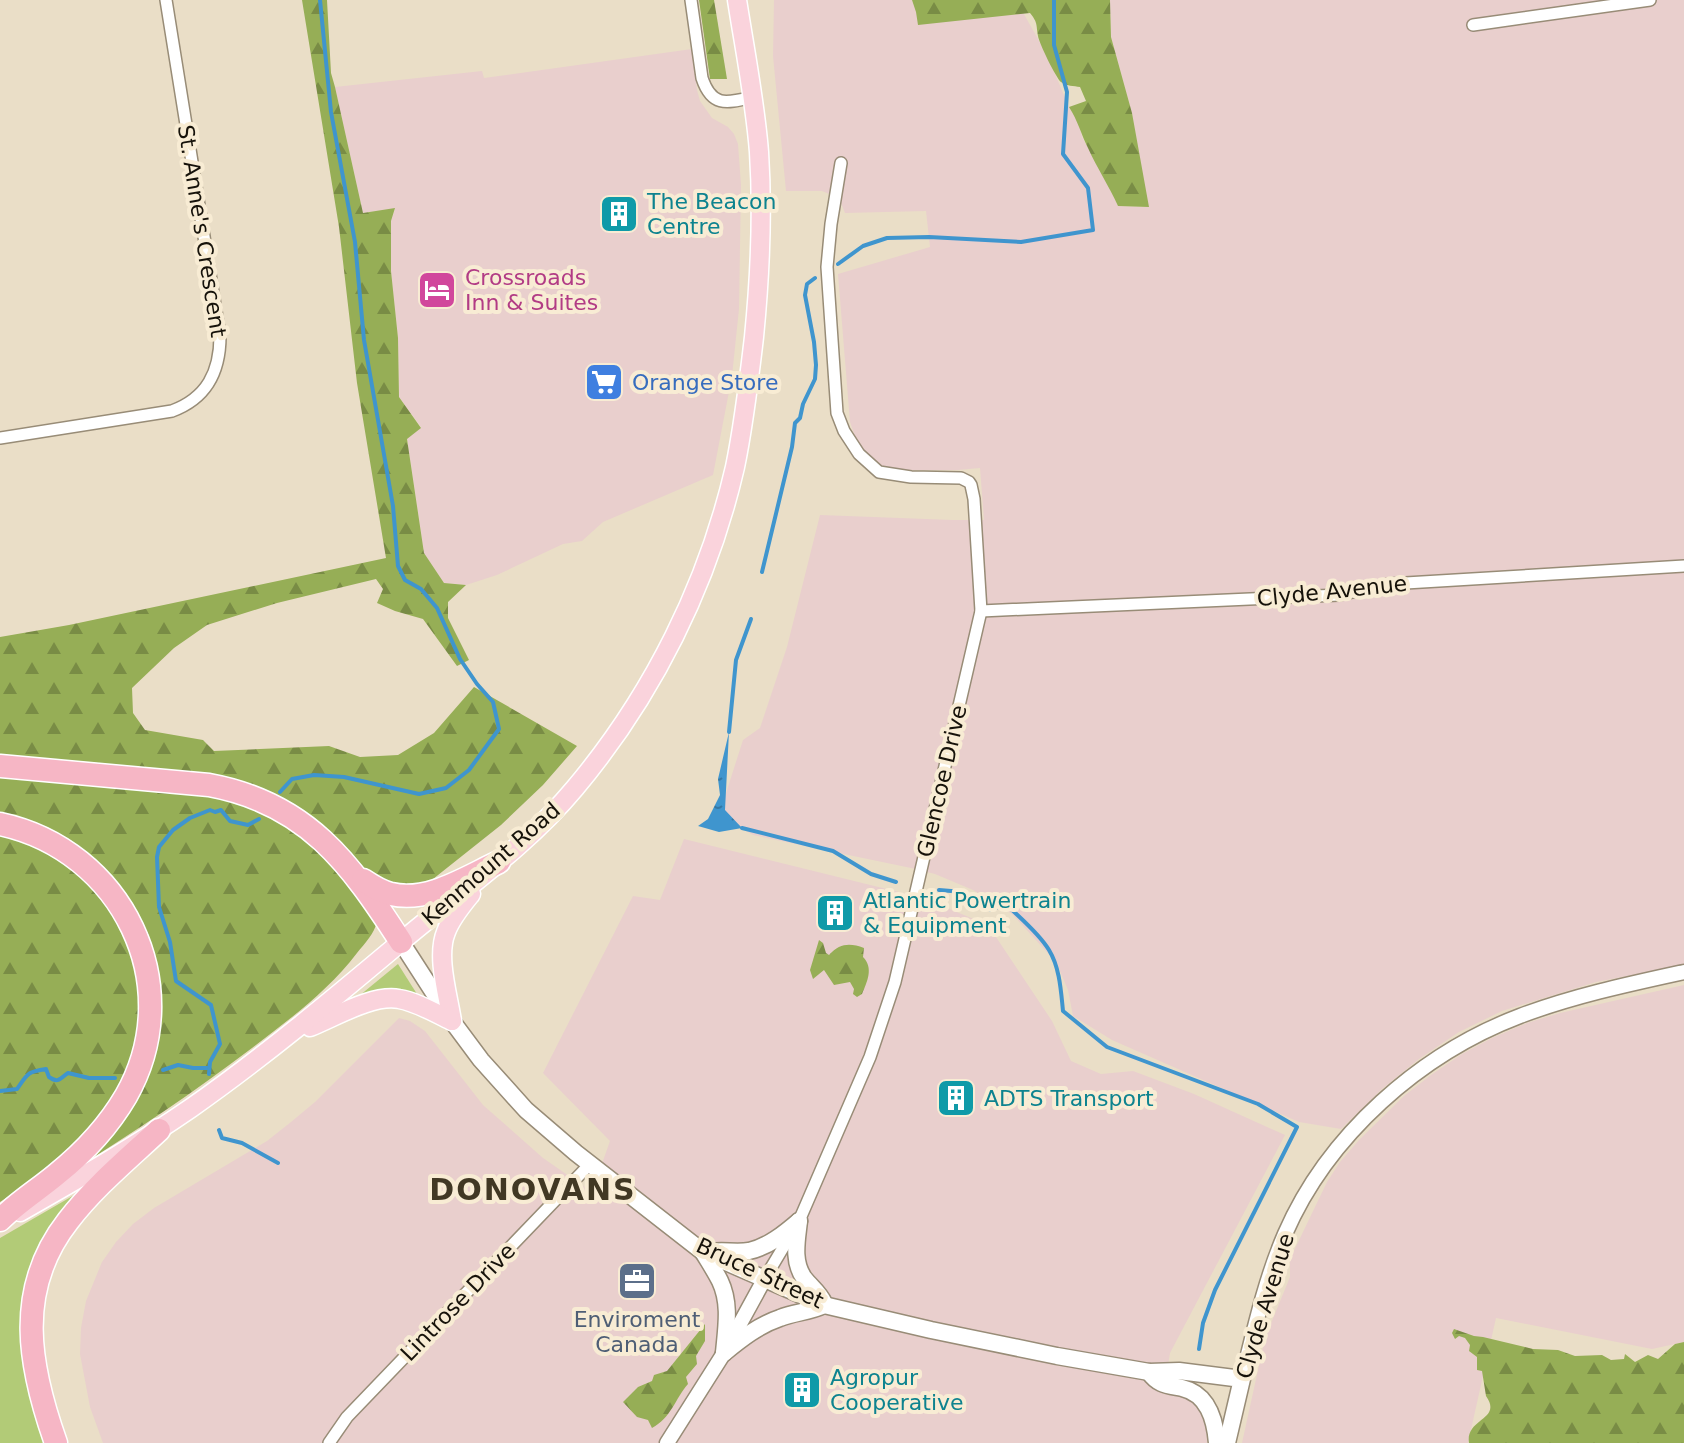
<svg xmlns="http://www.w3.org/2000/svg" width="1684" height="1443" font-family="'DejaVu Sans',sans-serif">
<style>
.commercial{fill:#e9cfcd}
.green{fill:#b2cb77}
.forest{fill:url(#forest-firs)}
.water{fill:url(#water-ripples)}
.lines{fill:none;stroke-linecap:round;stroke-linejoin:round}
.stream{stroke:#3f95ce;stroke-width:4}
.minor-casing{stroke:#988c77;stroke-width:14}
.tertiary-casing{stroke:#988c77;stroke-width:17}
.secondary-casing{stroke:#988c77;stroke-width:19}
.primary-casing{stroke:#fff;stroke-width:21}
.motorway-casing{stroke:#fff;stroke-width:25}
.minor{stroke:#fff;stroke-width:11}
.tertiary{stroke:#fff;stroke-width:14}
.secondary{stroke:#fff;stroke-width:16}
.primary{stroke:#fad3dc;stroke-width:18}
.motorway{stroke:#f6b6c5;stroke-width:22}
.labels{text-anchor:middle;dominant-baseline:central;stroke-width:8;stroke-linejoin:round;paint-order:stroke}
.culture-label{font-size:22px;fill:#0d838f;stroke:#f8ecd4;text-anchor:start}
.street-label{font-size:22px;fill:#16120a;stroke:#f8ecd4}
.hotel-label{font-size:22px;fill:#b23c85;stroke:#f8ecd4;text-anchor:start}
.shop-label{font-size:22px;fill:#366cbe;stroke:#f8ecd4;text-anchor:start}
.service-label{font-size:22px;fill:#4e5e75;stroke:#f8ecd4}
.district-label{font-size:30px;font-weight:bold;letter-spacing:2px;fill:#413824;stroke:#f8ecd4}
</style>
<defs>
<pattern id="forest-firs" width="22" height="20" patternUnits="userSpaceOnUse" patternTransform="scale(2)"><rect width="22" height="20" fill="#96ae56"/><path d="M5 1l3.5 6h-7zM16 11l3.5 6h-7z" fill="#798c45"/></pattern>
<pattern id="water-ripples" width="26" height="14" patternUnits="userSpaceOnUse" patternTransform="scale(2)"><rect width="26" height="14" fill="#3f95ce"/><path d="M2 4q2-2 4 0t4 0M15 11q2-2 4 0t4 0" fill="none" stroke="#3478a5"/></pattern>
</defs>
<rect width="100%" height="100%" fill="#eadec7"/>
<!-- commercial -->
<g class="commercial">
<polygon points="774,0 1016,0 1047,55 1069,107 1079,122 1082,137 1109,185 1118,206 1148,207 1132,113 1111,37 1110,0 1684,0 1684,965 1596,982 1502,1011 1459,1032 1419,1059 1382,1089 1341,1129 1299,1122 1112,1040 1073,1016 1068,990 1056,962 1012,914 973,890 935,874 911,868 753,835 719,815 743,740 760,728 787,647 820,515 953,520 984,520 980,468 958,470 880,470 865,456 857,442 850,422 838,274 930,247 926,211 845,213 839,198 822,191 786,191 773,56"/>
<polygon points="692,49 697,90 700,101 712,118 728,127 734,134 738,144 741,185 739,309 732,376 713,475 603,522 582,541 563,544 497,575 466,585 444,583 424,553 407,438 421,427 399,397 398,338 391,271 391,221 395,209 363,213 335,87 482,71 484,78"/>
<polygon points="684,839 923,898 988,925 1052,1021 1071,1061 1101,1074 1133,1071 1194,1094 1285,1135 1170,1353 1164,1390 1194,1400 1201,1409 1206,1426 1207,1443 103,1443 90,1407 80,1354 81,1328 86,1301 102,1262 116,1242 133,1224 154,1208 267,1141 291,1122 315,1102 399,1018 410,1021 425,1031 483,1105 543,1158 592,1192 610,1141 543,1073 633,896 660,900"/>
<polygon points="1684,985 1684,1342 1652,1349 1496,1318 1468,1443 1242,1443 1265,1338 1290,1277 1290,1259 1327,1182 1340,1162 1359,1140 1404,1096 1431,1075 1462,1054 1492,1038 1527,1023 1560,1013"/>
</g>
<!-- green -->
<g class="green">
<polygon points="398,964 422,1002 348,1005"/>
<polygon points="95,1183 32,1279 52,1443 0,1443 0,1238"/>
</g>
<!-- forest -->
<g class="forest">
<polygon points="302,0 327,0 331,73 335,87 363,213 395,208 391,221 391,271 398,338 399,397 421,428 407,439 424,553 444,583 466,585 448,602 448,618 469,660 457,666 423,619 395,611 377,603 383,589 376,579 277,603 207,625 174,648 132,688 133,713 145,730 203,740 214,751 329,746 360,757 398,755 434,733 474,687 577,746 543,785 501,825 428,883 409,887 374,880 289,806 0,759 0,637 69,625 386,558 357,383 339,227"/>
<polygon points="699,0 714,0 727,79 710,79"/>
<path d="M912,0H1110L1111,37L1132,113L1149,207L1118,206C1109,186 1097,168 1088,148C1081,134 1078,121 1069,107L1086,101L1080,87C1074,86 1066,86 1061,82C1056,78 1039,43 1038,36C1036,24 1038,23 1030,13L918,25L916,12Z"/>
<path d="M0,772L172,786L271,811L329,857L377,922C374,934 365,943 357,953C328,991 290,1019 252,1048C194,1092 135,1132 73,1170L145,1075L131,910L0,816Z"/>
<polygon points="0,830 56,851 117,914 140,972 141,1030 111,1108 51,1169 0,1202"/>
<path d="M819,940L823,943L826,953L829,955C840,943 850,943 864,948L863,957C874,968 867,982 862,994L857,997L853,994L854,989L850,982L834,985L824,970L813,979L810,970Z"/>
<path d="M705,1324V1341L696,1356L697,1364L686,1377L688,1384C675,1399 671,1418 652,1428L648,1420L637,1417L623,1402L638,1387L652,1381L654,1375L667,1371Z"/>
<path d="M1454,1329L1474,1336L1483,1337L1533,1349L1558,1350L1575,1356L1602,1355L1611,1360L1624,1359L1625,1354L1635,1362L1648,1355L1658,1359L1675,1344L1684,1342V1443H1469C1465,1418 1503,1420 1486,1396L1482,1371L1477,1370V1357L1469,1351L1470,1345L1465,1338L1459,1336L1455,1339L1452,1333Z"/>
</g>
<!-- water -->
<polygon class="water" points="729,732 725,810 742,828 719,832 698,826 708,819 720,795 718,779"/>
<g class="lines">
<!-- stream -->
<g class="stream">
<polyline points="838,264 863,246 887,238 929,237 1021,242 1093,230 1088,188 1063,154 1067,92 1054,45 1054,0"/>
<polyline points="762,572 792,447 795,423 800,418 803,404 815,379 816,365 814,342 805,295 807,284 815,278"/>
<polyline points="729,732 736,660 751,619"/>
<polyline points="280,792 292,779 314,775 344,777 419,794 446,788 469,770 499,729 493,702 477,684 460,659 437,608 421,589 405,580 398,566 393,506 364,340 355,242 331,112 320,0"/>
<polyline points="742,828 833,851 871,874 896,882"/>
<path d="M939,890L963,892L991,910L1006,904C1020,918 1039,933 1049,950C1060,968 1061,992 1063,1011L1107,1047L1258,1104L1297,1127L1215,1290L1203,1323L1199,1349"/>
<polyline points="163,1070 178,1065 193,1068 209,1068"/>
<polyline points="209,1074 210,1062 220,1044 211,1005 176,981 170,942 159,907 157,857 159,847 173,830 190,818 210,810 215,812 221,810 230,821 248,825 259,819"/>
<path d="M0,1091L17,1089C28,1073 27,1072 46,1069L49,1077C59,1084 60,1078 68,1073L89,1078H115"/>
<polyline points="219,1130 222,1138 242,1143 278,1163"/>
</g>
<!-- minor casing -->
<g class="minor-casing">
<g id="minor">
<path d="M691,0L702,78C712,108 727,103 753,97"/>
<polyline points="1473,25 1650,0"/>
<path d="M0,438L172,411C207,398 220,372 220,336L166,0"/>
<polyline points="981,611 1339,595 1389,584 1684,566"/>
<polyline points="765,1278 799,1221 870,1057 895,982 981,611 974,499 971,485 969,482 961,478 911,477 879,472 859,454 844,431 837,413 827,267 831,224 841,163"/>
<polyline points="329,1443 347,1417 591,1163"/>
</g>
</g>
<!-- tertiary casing -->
<g class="tertiary-casing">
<g id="tertiary">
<path d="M1242,1379C1254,1331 1265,1280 1285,1234C1328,1135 1420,1054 1520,1016C1573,996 1629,984 1684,972"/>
<polyline points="667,1443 724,1353 765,1278"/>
</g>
</g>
<!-- secondary casing -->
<g class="secondary-casing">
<g id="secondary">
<polyline points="401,942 452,1021 481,1060 526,1110 576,1153 703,1252 824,1305 931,1330 1057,1356 1149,1372 1179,1371 1242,1379 1227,1443"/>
<path d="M799,1221C797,1240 792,1261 804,1278C811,1287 819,1292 824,1303"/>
<path d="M703,1252C709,1262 715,1271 720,1281C731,1304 726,1329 724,1353"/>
<path d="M710,1252C723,1250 736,1253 749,1251C768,1247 785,1233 799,1221"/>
<path d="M724,1353C741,1339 759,1325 780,1318C795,1312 810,1312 824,1305"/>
<path d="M1149,1372C1158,1385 1167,1385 1182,1388C1208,1394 1215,1419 1217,1443"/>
</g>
</g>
<!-- primary casing -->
<g class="primary-casing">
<g id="primary">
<path d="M452,1021C448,995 436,956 446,932C451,918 462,905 471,894"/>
<path d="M310,1027C335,1017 373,994 399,999C417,1002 435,1013 452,1021"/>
<path d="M20,1212C78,1179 136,1146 191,1108C265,1056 333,999 402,941C461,891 526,847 575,788C653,695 708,584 735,467C744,424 749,380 754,337C760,276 763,214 759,152C755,101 745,51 737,0"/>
</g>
</g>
<!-- motorway casing -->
<g class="motorway-casing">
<g id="motorway">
<path d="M0,766L209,785C307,803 350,863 401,942"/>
<path d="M0,824C122,850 189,985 126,1096C109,1125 83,1153 57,1174C38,1190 18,1202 0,1220"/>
<path d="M363,880C372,886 381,892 391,894C428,903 466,877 499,862"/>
<path d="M56,1443C29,1367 14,1290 68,1221C94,1187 128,1159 159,1130"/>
</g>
</g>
<!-- minor -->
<use href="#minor" class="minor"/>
<!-- tertiary -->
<use href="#tertiary" class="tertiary"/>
<!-- secondary -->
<use href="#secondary" class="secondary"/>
<!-- primary -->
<use href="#primary" class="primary"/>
<!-- motorway -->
<use href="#motorway" class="motorway"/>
</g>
<!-- icons -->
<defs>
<g id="building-square" transform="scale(2)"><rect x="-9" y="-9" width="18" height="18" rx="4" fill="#0f9aa8" stroke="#f8ecd4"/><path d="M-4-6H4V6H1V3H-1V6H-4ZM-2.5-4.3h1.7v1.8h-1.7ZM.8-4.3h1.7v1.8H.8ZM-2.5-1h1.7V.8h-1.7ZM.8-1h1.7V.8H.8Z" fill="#fff"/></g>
<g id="hotel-square" transform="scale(2)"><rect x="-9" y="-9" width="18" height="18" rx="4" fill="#d1479c" stroke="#f8ecd4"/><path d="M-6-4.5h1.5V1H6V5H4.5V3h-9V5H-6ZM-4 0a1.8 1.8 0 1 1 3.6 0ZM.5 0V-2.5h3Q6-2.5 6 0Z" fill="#fff"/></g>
<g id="supermarket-square" transform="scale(2)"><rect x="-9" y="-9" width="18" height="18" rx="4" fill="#3f7fe0" stroke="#f8ecd4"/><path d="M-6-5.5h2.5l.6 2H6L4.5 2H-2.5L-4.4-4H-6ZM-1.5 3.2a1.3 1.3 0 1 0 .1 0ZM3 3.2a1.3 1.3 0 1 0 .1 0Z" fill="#fff"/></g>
<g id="office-square" transform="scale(2)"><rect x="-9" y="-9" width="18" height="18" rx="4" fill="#5c6f8a" stroke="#f8ecd4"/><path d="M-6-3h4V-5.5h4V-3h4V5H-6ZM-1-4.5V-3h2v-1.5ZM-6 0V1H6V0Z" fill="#fff"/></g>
</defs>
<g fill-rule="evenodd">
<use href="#building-square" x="619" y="214"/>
<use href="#hotel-square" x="437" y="290"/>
<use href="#supermarket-square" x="604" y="382"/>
<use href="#building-square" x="835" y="913"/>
<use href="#building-square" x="956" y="1098"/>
<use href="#office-square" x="637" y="1281"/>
<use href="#building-square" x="802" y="1390"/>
</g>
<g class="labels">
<!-- culture labels -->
<g class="culture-label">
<text x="647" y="201">The Beacon<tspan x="647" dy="25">Centre</tspan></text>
<text x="863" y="900">Atlantic Powertrain<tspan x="863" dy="25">&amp; Equipment</tspan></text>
<text x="984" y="1098">ADTS Transport</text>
<text x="830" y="1377">Agropur<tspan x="830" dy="25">Cooperative</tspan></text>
</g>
<!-- street labels -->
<g class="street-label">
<text transform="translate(202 231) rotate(81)">St. Anne's Crescent</text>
<text transform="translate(1332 591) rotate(-6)">Clyde Avenue</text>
<text transform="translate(942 781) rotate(-77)">Glencoe Drive</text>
<text transform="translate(491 864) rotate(-41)">Kenmount Road</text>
<text transform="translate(760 1273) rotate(25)">Bruce Street</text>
<text transform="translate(458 1302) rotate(-46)">Lintrose Drive</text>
<text transform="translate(1265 1306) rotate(-73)">Clyde Avenue</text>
</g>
<!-- hotel labels -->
<g class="hotel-label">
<text x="465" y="277">Crossroads<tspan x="465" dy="25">Inn &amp; Suites</tspan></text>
</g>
<!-- shop labels -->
<g class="shop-label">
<text x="632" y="382">Orange Store</text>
</g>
<!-- service labels -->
<g class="service-label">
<text x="637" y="1319">Enviroment<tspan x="637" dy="25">Canada</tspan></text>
</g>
<!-- district labels -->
<g class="district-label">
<text x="533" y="1189">DONOVANS</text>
</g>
</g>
</svg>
